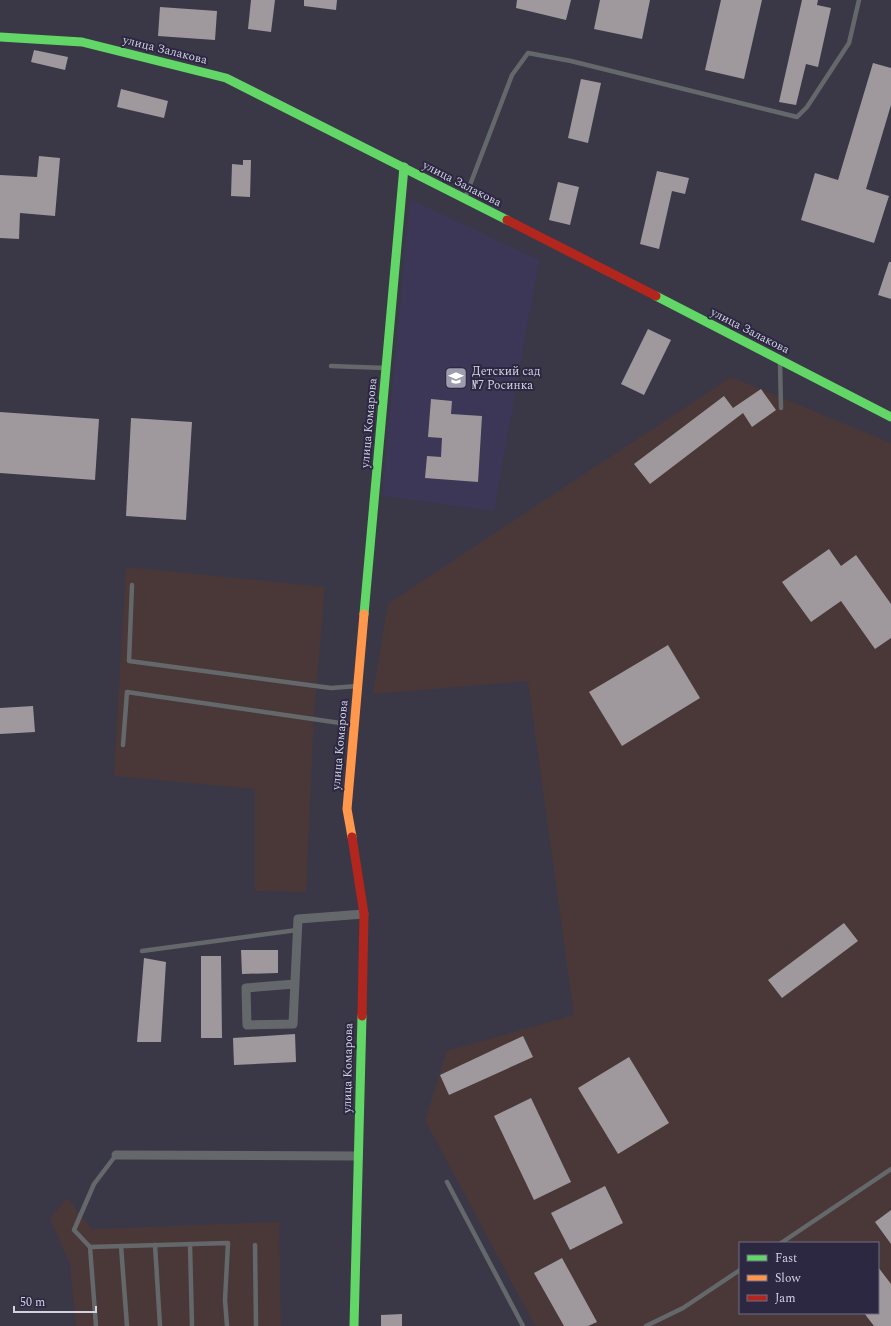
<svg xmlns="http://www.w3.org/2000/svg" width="891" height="1326" font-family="Spectral,serif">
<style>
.industrial{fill:#4a3838;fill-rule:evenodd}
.built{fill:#3c3756}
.building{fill:#9f999d}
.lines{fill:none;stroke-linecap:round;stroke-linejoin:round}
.lane{stroke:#64686b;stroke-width:4.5}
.street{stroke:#64686b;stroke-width:9}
.fast{stroke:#63d668;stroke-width:9}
.slow{stroke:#ff974d;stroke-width:9}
.jam{stroke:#b3261e;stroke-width:9}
.labels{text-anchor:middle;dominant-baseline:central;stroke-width:4;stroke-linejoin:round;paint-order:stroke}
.street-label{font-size:12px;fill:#d3d2e3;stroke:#2c2842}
.poi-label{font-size:12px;fill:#d3d2e3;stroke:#2c2842;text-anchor:start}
</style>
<rect width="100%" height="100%" fill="#3a3847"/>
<!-- industrial -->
<g class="industrial">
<path d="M731,377L891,443V1326H535L425,1120L447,1051L574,1015L528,681L373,694L388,604ZM740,1243H878V1313H740Z"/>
<polygon points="126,567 325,587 314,713 306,892 255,891 255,789 114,776"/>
<polygon points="67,1198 92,1229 279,1222 281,1326 76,1326 70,1264 50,1218"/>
</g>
<!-- built -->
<polygon class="built" points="410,199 539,260 494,511 382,496"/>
<!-- building -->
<g class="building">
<polygon points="251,0 275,0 271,32 248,29"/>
<polygon points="304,0 337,0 336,10 304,6"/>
<polygon points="517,0 571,0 566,20 516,8"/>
<polygon points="600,0 650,0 642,39 594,29"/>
<polygon points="721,0 762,0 744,79 705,70"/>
<polygon points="802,0 818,0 817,5 831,8 818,67 806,64 796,105 779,102"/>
<polygon points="160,7 217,11 215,40 158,36"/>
<polygon points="34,50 68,57 65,70 31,62"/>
<polygon points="873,63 891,68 891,105 866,189 889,196 874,243 801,220 815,173 838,180"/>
<polygon points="581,79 601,83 588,143 568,138"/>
<polygon points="121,89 168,101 164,118 117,107"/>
<polygon points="39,156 60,158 55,216 20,213 19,239 0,238 0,175 37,177"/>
<polygon points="243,160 251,160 250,197 231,196 232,164 243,165"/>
<polygon points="657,171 689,178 685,194 672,191 659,249 640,244"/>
<polygon points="558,182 579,187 570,225 549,220"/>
<polygon points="889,262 891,262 891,299 878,295"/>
<polygon points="648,329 671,340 644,395 621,384"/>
<polygon points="761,389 776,410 752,427 743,413 650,484 634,464 724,396 733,408"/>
<polygon points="431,399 452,401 451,414 482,416 478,482 425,478 427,456 441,457 442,438 428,437"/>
<polygon points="0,412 99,419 95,480 0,473"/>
<polygon points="131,418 192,422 186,520 126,516"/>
<polygon points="829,549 841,566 856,555 891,604 891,638 875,649 841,601 811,622 782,582"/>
<polygon points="668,645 700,698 622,746 589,692"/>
<polygon points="33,706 35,732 0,734 0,708"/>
<polygon points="844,923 858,941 782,998 768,980"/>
<polygon points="241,950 278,950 278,973 242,974"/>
<polygon points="201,956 221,956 222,1038 201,1038"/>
<polygon points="144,958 166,962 161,1042 137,1042"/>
<polygon points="295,1034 296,1062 234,1065 233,1038"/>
<polygon points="523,1036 533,1057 449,1095 440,1075"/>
<polygon points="629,1057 669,1123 618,1154 578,1088"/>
<polygon points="531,1098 571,1182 534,1200 494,1116"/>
<polygon points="605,1186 623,1223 570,1250 551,1213"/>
<polygon points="891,1210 891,1244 875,1222"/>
<polygon points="562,1258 597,1322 588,1326 564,1326 534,1273"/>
<polygon points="878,1267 891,1284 891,1326 874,1326 864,1313 878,1313"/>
<polygon points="402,1314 402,1326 381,1326 381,1315"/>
</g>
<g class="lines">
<!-- lane -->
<g class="lane">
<polyline points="465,198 512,75 528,53 571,61 797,117 807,107 849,43 859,0"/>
<polyline points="780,362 781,408"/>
<polyline points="331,366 385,368"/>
<polyline points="132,585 129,661 331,688 358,686"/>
<polyline points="123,745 127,692 354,725"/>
<polyline points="142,951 297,930"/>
<polyline points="447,1182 523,1326"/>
<polyline points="781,1243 891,1169"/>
<polyline points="190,1244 192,1326"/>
<polyline points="155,1245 160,1326"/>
<polyline points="255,1245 256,1326"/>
<polyline points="121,1246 127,1326"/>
<polyline points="90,1247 228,1243 225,1300 227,1326"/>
<polyline points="96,1326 90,1247 74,1230 94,1184 116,1155"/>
<polyline points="646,1326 683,1308 740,1270"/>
</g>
<!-- street -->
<g class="street">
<polyline points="295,984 246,988 247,1025 293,1024 298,919 364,914"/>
<polyline points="116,1155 358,1156"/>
</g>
<!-- fast -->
<g class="fast">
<polyline points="0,37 82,42 226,78 507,220"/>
<polyline points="656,296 891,417"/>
<polyline points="364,614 404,167"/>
<polyline points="354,1326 362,1016"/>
</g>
<!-- slow -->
<polyline class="slow" points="352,837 347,809 364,614"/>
<!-- jam -->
<g class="jam">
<polyline points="507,220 656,296"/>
<polyline points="352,837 364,914 362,1016"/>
</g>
</g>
<!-- icons -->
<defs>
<g id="school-square" transform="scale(1.15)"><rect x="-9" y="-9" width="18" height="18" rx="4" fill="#9d9cac" stroke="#2c2842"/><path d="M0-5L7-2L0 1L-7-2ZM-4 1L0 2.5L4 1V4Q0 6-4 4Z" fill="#fff"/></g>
</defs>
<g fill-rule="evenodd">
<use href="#school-square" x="456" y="378"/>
</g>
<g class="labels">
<!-- street labels -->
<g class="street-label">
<text transform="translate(165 50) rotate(14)">улица Залакова</text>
<text transform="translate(462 184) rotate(27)">улица Залакова</text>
<text transform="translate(750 331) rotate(27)">улица Залакова</text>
<text transform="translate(369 423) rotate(-85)">улица Комарова</text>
<text transform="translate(340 745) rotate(-85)">улица Комарова</text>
<text transform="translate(348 1068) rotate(-89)">улица Комарова</text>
</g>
<!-- poi labels -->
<g class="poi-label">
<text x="472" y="371">Детский сад<tspan x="472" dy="14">№7 Росинка</tspan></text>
</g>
</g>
<!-- legend -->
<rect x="739" y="1242" width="140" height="72" fill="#2c2842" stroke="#6f6c82"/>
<rect x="747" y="1255" width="20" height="6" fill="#63d668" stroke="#6f6c82"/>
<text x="775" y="1262" font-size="12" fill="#d3d2e3">Fast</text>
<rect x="747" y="1275" width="20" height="6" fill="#ff974d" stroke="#6f6c82"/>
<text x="775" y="1282" font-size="12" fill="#d3d2e3">Slow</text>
<rect x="747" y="1295" width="20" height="6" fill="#b3261e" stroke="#6f6c82"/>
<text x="775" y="1302" font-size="12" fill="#d3d2e3">Jam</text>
<!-- scale -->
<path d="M14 1306v6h82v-6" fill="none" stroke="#d3d2e3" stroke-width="2"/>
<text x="20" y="1306" font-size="12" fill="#d3d2e3" stroke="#2c2842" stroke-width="3" paint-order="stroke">50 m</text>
</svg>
